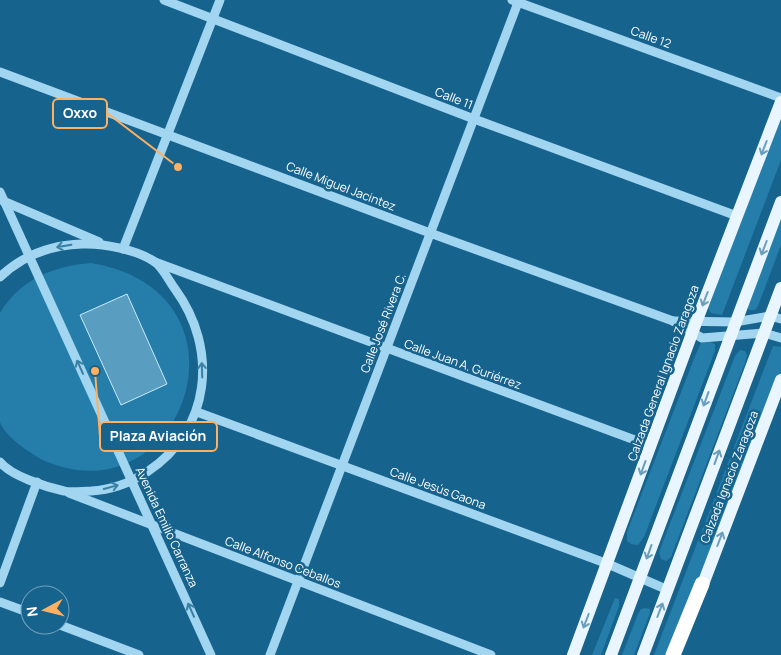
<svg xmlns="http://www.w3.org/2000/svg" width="781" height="655" font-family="Manrope,sans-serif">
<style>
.green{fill:#257eaa}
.building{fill:#599dc0;stroke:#c8eafb}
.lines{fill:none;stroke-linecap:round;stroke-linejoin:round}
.minor{stroke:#a1d5f0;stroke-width:9}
.major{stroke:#eaf6ff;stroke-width:12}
.highway{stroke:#fff;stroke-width:15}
.oneway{stroke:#6b9ebb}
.oneway2{stroke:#3980a6}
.labels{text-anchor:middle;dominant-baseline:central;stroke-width:5;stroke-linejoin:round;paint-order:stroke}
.street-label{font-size:12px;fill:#fff;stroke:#16638e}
.leader{fill:none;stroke:#ffb060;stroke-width:2}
.callout-dot{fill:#ffb060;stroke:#16638e;stroke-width:2}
.callout{fill:#16638e;stroke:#ffb060;stroke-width:2}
.callout-label{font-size:14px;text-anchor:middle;font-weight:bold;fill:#fff}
</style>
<rect width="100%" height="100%" fill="#16638e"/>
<!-- green -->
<g class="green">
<polygon points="781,117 781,160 722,315 711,313 708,308"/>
<polygon points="781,210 781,245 758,306 755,310 749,310 747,307"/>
<path d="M91,263C263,292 184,520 45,461C32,455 4,436 0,422C0,415 0,403 0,396C0,368 0,340 0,313C20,279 54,266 91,263Z"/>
<polygon points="710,342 715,344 715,351 644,537 638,545 631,544 627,541 627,532 695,356 701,343"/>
<polygon points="773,346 781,347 781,375 673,655 654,655"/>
<polygon points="740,350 745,351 747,355 745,363 671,557 666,561 661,559 659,552 735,356"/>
<polygon points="615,598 619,599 619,606 601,655 592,655"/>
<polygon points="645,608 650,609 650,613 634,655 622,655 638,614 641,609"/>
</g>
<!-- building -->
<polygon class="building" points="127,294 167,384 121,405 80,315"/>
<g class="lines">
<!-- minor -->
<g class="minor">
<polyline points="164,0 474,119 737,216"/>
<polyline points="512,0 781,98"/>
<polyline points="0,72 430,233 673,321 702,338 764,333 781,338"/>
<polyline points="0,192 211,655"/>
<polyline points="3,201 99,242"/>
<polyline points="123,249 220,0"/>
<polyline points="155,262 651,446"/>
<path d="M0,277C23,255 52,245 82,244C103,243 138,250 155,262C163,268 169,281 175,289C219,349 211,430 147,472C130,483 111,490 91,491C83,491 72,493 64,491C46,487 11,476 0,462"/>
<polyline points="673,321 735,322 770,316 781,319"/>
<polyline points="197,412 608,564 668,590"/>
<polyline points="69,493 491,655"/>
<polyline points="0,583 37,482"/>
<polyline points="0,602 30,613"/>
<polyline points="60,625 139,655"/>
<polyline points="270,655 519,0"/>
</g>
<!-- major -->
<g class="major">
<polyline points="700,592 781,380"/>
<polyline points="573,655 697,320 781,102"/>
<polyline points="611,655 781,202"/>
<polyline points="643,655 781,288"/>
</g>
<!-- highway -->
<polyline class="highway" points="673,655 702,584"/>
</g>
<!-- one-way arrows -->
<defs><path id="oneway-shaft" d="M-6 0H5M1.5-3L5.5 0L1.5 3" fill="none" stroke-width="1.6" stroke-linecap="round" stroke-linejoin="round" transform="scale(1.25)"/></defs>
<g class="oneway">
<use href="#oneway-shaft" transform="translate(764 148) rotate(111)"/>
<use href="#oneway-shaft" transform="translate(764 248) rotate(111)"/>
<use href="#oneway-shaft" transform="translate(705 299) rotate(111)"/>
<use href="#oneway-shaft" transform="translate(706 399) rotate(110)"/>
<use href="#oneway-shaft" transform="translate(717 457) rotate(-70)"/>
<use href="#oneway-shaft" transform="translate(643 468) rotate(110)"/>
<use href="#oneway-shaft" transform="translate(720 539) rotate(-69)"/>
<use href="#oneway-shaft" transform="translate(649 552) rotate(110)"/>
<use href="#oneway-shaft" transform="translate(660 610) rotate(-69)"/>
<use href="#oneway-shaft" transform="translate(586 621) rotate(111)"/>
</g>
<g class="oneway2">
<use href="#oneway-shaft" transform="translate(64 246) rotate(170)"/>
<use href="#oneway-shaft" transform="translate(80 367) rotate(-114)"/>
<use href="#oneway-shaft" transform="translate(202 370) rotate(-92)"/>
<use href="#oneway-shaft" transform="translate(111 487) rotate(-15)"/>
<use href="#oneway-shaft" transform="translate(191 610) rotate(-114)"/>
</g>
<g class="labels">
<!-- street labels -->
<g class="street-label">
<text transform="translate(651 37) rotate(20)">Calle 12</text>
<text transform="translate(454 98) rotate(21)">Calle 11</text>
<text transform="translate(341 186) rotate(21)">Calle Miguel Jacintez</text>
<text transform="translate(383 323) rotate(-69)">Calle José Rivera C.</text>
<text transform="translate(463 364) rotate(20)">Calle Juan A. Guriérrez</text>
<text transform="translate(663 373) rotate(-70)">Calzada General Ignacio Zaragoza</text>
<text transform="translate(729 477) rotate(-69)">Calzada Ignacio Zaragoza</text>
<text transform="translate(438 488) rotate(20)">Calle Jesús Gaona</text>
<text transform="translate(167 527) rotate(65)">Avenida Emilio Carranza</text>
<text transform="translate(283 562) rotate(21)">Calle Alfonso Ceballos</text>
</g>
</g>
<!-- callouts -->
<path class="leader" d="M178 167L107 113M95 371L100 437"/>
<g class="callout-dot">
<circle cx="178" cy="167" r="5"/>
<circle cx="95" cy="371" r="5"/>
</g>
<g class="callout">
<rect x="53" y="99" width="54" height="29" rx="5"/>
<rect x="100" y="422" width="117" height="29" rx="5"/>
</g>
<g class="callout-label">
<text x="80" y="118">Oxxo</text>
<text x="158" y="441">Plaza Aviación</text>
</g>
<!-- north arrow -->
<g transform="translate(45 610) rotate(263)"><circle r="24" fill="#16638e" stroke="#73a1bb"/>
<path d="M0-4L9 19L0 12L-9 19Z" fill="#ffb060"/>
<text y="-8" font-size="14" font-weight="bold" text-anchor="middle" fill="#ffffff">N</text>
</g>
</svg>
